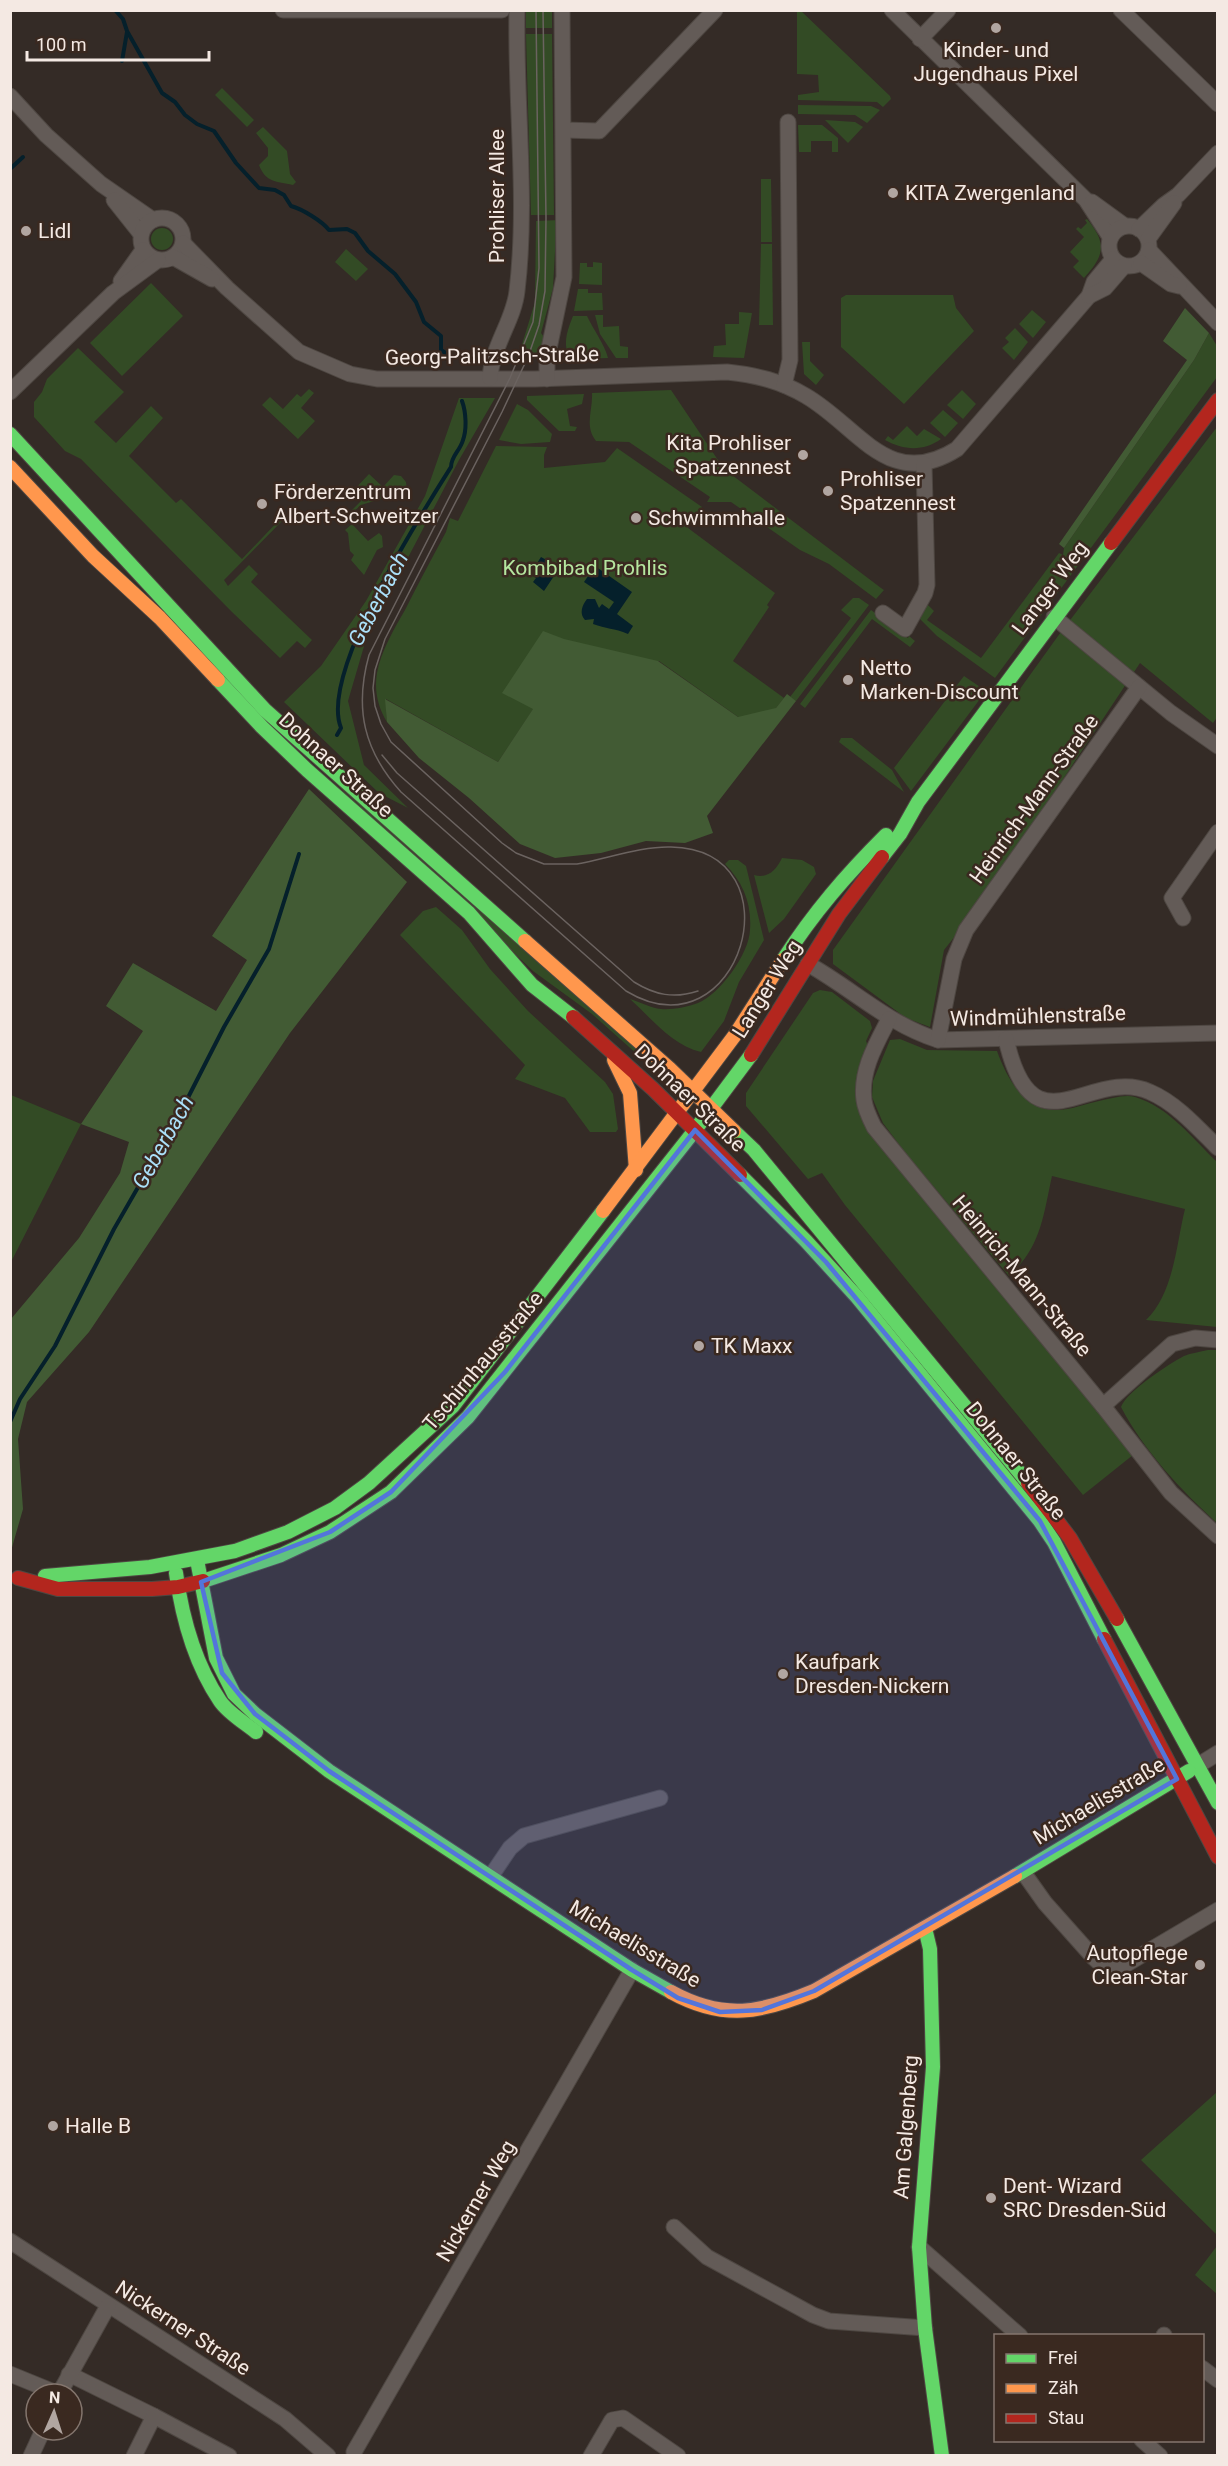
<svg xmlns="http://www.w3.org/2000/svg" width="1228" height="2466" font-family="Roboto,sans-serif">
<style>
.green{fill:#334b25}
.forest{fill:#425b34}
.water{fill:#05202b}
.lines{fill:none;stroke-linecap:round;stroke-linejoin:round}
.stream{stroke:#05202b;stroke-width:4}
.street-casing{stroke:#4e4742;stroke-width:17}
.fast-casing{stroke:#4e4742;stroke-width:16}
.slow-casing{stroke:#4e4742;stroke-width:16}
.jam-casing{stroke:#4e4742;stroke-width:16}
.street{stroke:#635b57;stroke-width:15}
.fast{stroke:#63d668;stroke-width:14}
.slow{stroke:#ff974d;stroke-width:14}
.jam{stroke:#b3261e;stroke-width:14}
.tram{stroke:#6b6360;stroke-width:1.5}
.marked{fill:#5375db;fill-opacity:0.2;stroke:#5375db;stroke-width:4.5;stroke-linejoin:round}
.poi-dot{fill:#b1a6a1;stroke:#3a2920;stroke-width:2}
.labels{text-anchor:middle;dominant-baseline:central;stroke-width:5;stroke-linejoin:round;paint-order:stroke}
.poi-label{font-size:21px;fill:#f4e9e3;stroke:#3a2920;text-anchor:start}
.street-label{font-size:21px;fill:#f4e9e3;stroke:#3a2920}
.park-label{font-size:21px;fill:#b5e69f;stroke:#3a2920}
.water-label{font-size:22px;font-style:italic;fill:#abe0f9;stroke:#3a2920}
</style>
<rect width="100%" height="100%" fill="#342b26"/>
<!-- green -->
<g class="green">
<rect x="526" y="11" width="26" height="17"/>
<polygon points="797,11 801,11 890,96 891,99 883,107 877,102 798,100 798,95 819,92 818,75 797,74"/>
<polygon points="526,34 552,34 554,215 531,215"/>
<polygon points="222,88 254,120 247,127 215,95"/>
<polygon points="798,105 871,106 880,110 867,123 855,115 798,114"/>
<polygon points="825,120 855,122 863,127 848,143"/>
<polygon points="798,125 822,125 838,138 838,152 832,152 832,141 811,141 811,152 799,152"/>
<path d="M263,127L287,151L290,174L296,182L293,185C276,181 266,183 259,165L268,156V148L256,133Z"/>
<polygon points="761,179 771,179 772,242 761,242"/>
<path d="M1087,219C1107,243 1105,255 1084,278L1073,267L1079,261L1070,252L1084,237L1076,229L1078,227L1081,229L1087,223L1085,220Z"/>
<polygon points="560,220 556,233 553,288 541,333 544,337 538,356 520,351 535,302 536,221"/>
<circle cx="162" cy="239" r="11"/>
<polygon points="761,244 772,244 773,325 759,325"/>
<polygon points="346,249 368,269 356,281 335,262"/>
<polygon points="593,262 602,263 602,285 579,284 580,263 587,263 587,267 593,267"/>
<polygon points="151,283 183,316 122,376 90,343"/>
<polygon points="578,289 588,289 588,293 602,293 603,310 574,311"/>
<polygon points="846,295 953,295 956,308 974,331 904,404 841,347 841,298"/>
<polygon points="1032,310 1046,322 1033,338 1019,324"/>
<polygon points="739,312 752,313 744,358 713,357 714,346 726,345 725,324 739,324"/>
<polygon points="595,315 603,315 603,327 619,326 620,346 628,347 628,358 616,358 600,334"/>
<path d="M573,316H587C593,329 605,345 608,358L579,359L568,354C563,341 568,329 573,316Z"/>
<polygon points="1015,328 1028,342 1014,360 1002,348 1009,342 1005,338"/>
<polygon points="1209,333 1217,346 1217,377 995,678 937,636 920,619 927,604 934,611 927,620 981,658 1059,553 1063,555 1064,548 1194,360"/>
<polygon points="802,342 810,342 810,361 824,375 816,385 804,374"/>
<polygon points="78,348 124,392 94,422 116,443 151,406 163,418 129,456 176,503 181,499 242,559 281,518 283,520 224,580 228,586 249,565 258,574 251,582 312,640 305,648 297,641 280,658 232,612 81,459 65,451 34,417 34,402 42,392 47,379"/>
<polygon points="309,389 314,393 301,408 315,421 298,439 262,405 270,397 283,409 297,394 301,397"/>
<path d="M671,390L724,469L881,588L884,590L876,599L829,564L800,550L731,502H707L710,497L629,442L596,441C584,426 593,410 592,393Z"/>
<polygon points="962,390 976,404 963,419 947,405"/>
<polygon points="584,394 582,404 567,409 570,426 577,427 575,431 559,431 527,400 527,396"/>
<polygon points="459,398 495,398 459,460 367,636 348,701 364,765 408,808 379,793 284,702 321,666 366,601 425,496"/>
<polygon points="517,404 528,410 552,434 550,442 521,444 499,440"/>
<polygon points="943,410 958,423 945,437 930,423"/>
<path d="M907,426L917,436L924,429L941,439C923,452 903,450 885,440L888,436L893,440Z"/>
<polygon points="1217,427 1218,716 1213,723 1140,663 979,906 944,950 930,1027 906,1018 833,964 833,950 1058,636"/>
<path d="M496,446L547,447L544,455V468L605,462L617,448L702,507L688,528L775,593L767,605L769,607L733,661L784,698L758,731L659,661L534,708L498,762L386,699L387,722C378,707 374,691 377,673C381,651 394,629 405,610C418,584 432,558 446,532L450,518L458,521Z"/>
<polygon points="369,474 383,487 394,475 401,476 406,482 407,491 361,505 351,514 350,512 361,501 352,492"/>
<polygon points="352,524 368,541 379,533 382,536 383,547 377,550 364,575 351,560 354,555 350,551 348,533 345,530"/>
<polygon points="853,598 859,598 869,605 796,701 790,697 851,618 841,610"/>
<polygon points="871,610 908,638 909,636 915,641 910,647 872,619 805,708 800,704"/>
<polygon points="964,676 986,691 911,791 894,768"/>
<polygon points="841,738 852,738 892,770 904,792 839,742"/>
<polygon points="294,744 659,1068 656,1071 592,1014 533,971"/>
<path d="M782,858L802,860L814,867L816,874L784,919L769,933L754,875C768,879 776,870 782,858Z"/>
<path d="M729,860H738L746,866L764,940L739,982L724,1021L701,1052C672,1045 652,1019 630,999C640,1002 651,1008 661,1009C672,1010 687,1007 698,1003C720,994 749,954 750,930C752,904 743,882 725,864Z"/>
<polygon points="436,907 462,930 490,969 528,1011 605,1082 613,1094 618,1129 616,1132 590,1132 565,1098 515,1079 525,1065 400,935 423,911"/>
<path d="M820,990L832,992L870,1021L872,1028L866,1041L868,1046C856,1078 850,1096 867,1127L1133,1455L1083,1495L845,1205L822,1173L808,1179L746,1106V1093L813,993Z"/>
<path d="M900,1039L927,1050L997,1051C1006,1076 1023,1109 1054,1110C1068,1111 1085,1104 1099,1101C1109,1099 1125,1094 1135,1097C1169,1107 1193,1139 1217,1162V1327L1146,1320C1174,1293 1176,1245 1185,1209L1052,1176C1043,1217 1041,1247 1009,1276L907,1155L883,1123L872,1097L873,1081L890,1040Z"/>
<polygon points="11,1095 81,1124 11,1262"/>
<path d="M1208,1350H1217V1523C1181,1490 1144,1451 1121,1407C1127,1391 1169,1364 1184,1356C1191,1353 1200,1352 1208,1350Z"/>
<polygon points="1217,2092 1217,2235 1141,2160"/>
<polygon points="1217,2246 1218,2294 1217,2294 1195,2275"/>
</g>
<!-- forest -->
<g class="forest">
<polygon points="1185,308 1209,333 1194,360 1064,548 1059,544 1187,360 1163,341"/>
<polygon points="543,631 564,639 658,661 738,717 776,708 787,694 796,701 707,816 713,833 685,843 646,841 601,853 555,858 520,844 469,798 419,758 387,722 385,699 498,762 533,709 502,693"/>
<polygon points="309,789 407,882 290,1033 89,1332 27,1402 18,1439 23,1509 11,1551 11,1319 79,1238 120,1173 129,1142 81,1124 143,1031 106,1006 133,963 216,1011 247,960 212,936"/>
</g>
<!-- water -->
<g class="water">
<polygon points="541,557 552,563 546,572 554,576 544,591 533,582 536,578 530,574"/>
<path d="M595,566L632,592L617,614L633,626L628,634C614,628 606,629 593,624L594,619L585,620C579,614 582,605 587,599H595L599,608L602,604L609,609L614,602L584,582Z"/>
</g>
<g class="lines">
<!-- stream -->
<g class="stream">
<path d="M115,10L123,19L127,31L162,93L175,102L185,115L197,124L214,131L236,163L259,188L275,190L284,195L291,206C302,209 322,221 329,230L347,229L355,233L368,251L395,274L416,302L424,322L441,336V350L447,354L446,359"/>
<polyline points="122,61 127,32"/>
<polyline points="10,169 23,157"/>
<path d="M337,735L341,728C319,674 420,516 451,467C451,456 460,451 463,440C467,429 466,412 462,401"/>
<polyline points="10,1422 20,1399 55,1346 114,1229 175,1123 224,1027 269,949 299,854"/>
</g>
<!-- street casing -->
<g class="street-casing">
<g id="street">
<polyline points="283,10 502,10"/>
<polyline points="892,10 1086,200 1110,237"/>
<polyline points="1121,10 1218,104"/>
<polyline points="920,39 948,10"/>
<polyline points="10,96 46,135 101,184 153,220"/>
<polyline points="564,130 599,131 715,10"/>
<polyline points="114,200 141,234"/>
<polyline points="1092,202 1125,226"/>
<circle cx="162" cy="239" r="21"/>
<circle cx="1129" cy="246" r="20"/>
<polyline points="1139,229 1164,205 1178,195 1218,153"/>
<polyline points="1148,239 1174,203"/>
<path d="M183,243L227,288L299,352L350,374L377,379H535L727,372C756,375 781,381 806,396C859,427 889,492 957,449L1089,296L1094,282L1113,259"/>
<polyline points="1149,250 1218,323"/>
<polyline points="173,257 212,279"/>
<polyline points="1141,263 1171,284 1179,286"/>
<polyline points="121,281 143,250"/>
<polyline points="1089,296 1105,288 1124,266"/>
<path d="M490,378C492,346 514,320 517,291C528,198 515,104 517,10"/>
<polyline points="547,379 547,358 564,277 562,10"/>
<polyline points="784,385 790,360 788,122"/>
<polyline points="10,392 113,293 158,260"/>
<polyline points="883,613 905,629 925,593 927,585 924,464"/>
<polyline points="1054,617 1171,713 1218,746"/>
<polyline points="1183,918 1172,898 1218,832"/>
<path d="M808,964C854,990 888,1024 938,1040L1218,1033"/>
<path d="M889,1019C876,1044 860,1071 864,1100C865,1109 870,1119 874,1127L1103,1406L1171,1493L1218,1536"/>
<path d="M1006,1039C1033,1158 1090,1065 1150,1092C1176,1103 1198,1128 1218,1148"/>
<polyline points="938,1040 954,959 966,930 1139,687"/>
<polyline points="1103,1406 1172,1344 1195,1338 1218,1340"/>
<polyline points="1197,1766 1218,1753"/>
<path d="M1023,1872L1045,1903L1094,1958C1104,1968 1112,1969 1125,1965L1218,1910"/>
<polyline points="491,1876 510,1848 524,1836 660,1798"/>
<polyline points="674,2227 707,2257 813,2315 829,2321 925,2328"/>
<polyline points="10,2241 285,2419 328,2456"/>
<polyline points="919,2247 1020,2336"/>
<polyline points="1164,2335 1164,2336"/>
<polyline points="1202,2368 1218,2380"/>
<polyline points="10,2374 59,2394"/>
<polyline points="69,2374 154,2416 229,2456"/>
<polyline points="59,2394 108,2306"/>
<polyline points="1142,2440 1160,2456"/>
<polyline points="354,2452 632,1970"/>
<polyline points="31,2456 43,2430"/>
<polyline points="134,2456 154,2416"/>
<polyline points="591,2456 612,2420 623,2418 678,2456"/>
</g>
</g>
<!-- fast casing -->
<g class="fast-casing">
<g id="fast">
<polyline points="10,434 265,710 525,941"/>
<polyline points="218,680 262,727 307,770 469,913 532,985 573,1017"/>
<polyline points="882,857 900,834 918,802 1111,543"/>
<path d="M783,960C814,912 846,875 886,835"/>
<polyline points="734,1131 754,1150 1028,1483"/>
<polyline points="740,1175 806,1241 857,1297 1040,1521 1054,1542 1104,1639"/>
<polyline points="197,1560 216,1658 234,1694 255,1714 329,1771 632,1970 671,1992"/>
<path d="M176,1573C182,1617 195,1664 220,1701C228,1713 245,1723 256,1732"/>
<polyline points="45,1576 150,1567 235,1551 288,1532 335,1508 369,1483 453,1406 603,1211"/>
<polyline points="203,1581 281,1555 330,1532 391,1492 468,1417 695,1130 751,1055"/>
<polyline points="1117,1619 1218,1803"/>
<polyline points="1015,1876 1189,1771"/>
<polyline points="925,1928 930,1949 933,2067 919,2247 925,2328 942,2456"/>
</g>
</g>
<!-- slow casing -->
<g class="slow-casing">
<g id="slow">
<polyline points="10,467 93,556 160,618 218,680"/>
<polyline points="525,941 670,1069 734,1131"/>
<polyline points="614,1060 630,1093 636,1170"/>
<polyline points="603,1211 735,1035 783,960"/>
<path d="M671,1992C724,2021 761,2013 814,1991L1015,1876"/>
</g>
</g>
<!-- jam casing -->
<g class="jam-casing">
<g id="jam">
<polyline points="1111,543 1218,400"/>
<polyline points="573,1017 653,1089 740,1175"/>
<polyline points="751,1055 839,914 882,857"/>
<polyline points="1028,1483 1070,1538 1117,1619"/>
<polyline points="18,1578 58,1589 152,1589 178,1587 203,1581"/>
<polyline points="1104,1639 1218,1857"/>
</g>
</g>
<!-- street -->
<use href="#street" class="street"/>
<!-- fast -->
<use href="#fast" class="fast"/>
<!-- slow -->
<use href="#slow" class="slow"/>
<!-- jam -->
<use href="#jam" class="jam"/>
<!-- tram -->
<g class="tram">
<path d="M536,10L539,268L533,322L510,378L369,655C354,709 364,751 401,792L626,991C740,1060 802,850 671,847C642,846 606,859 577,864H544L516,853L502,843L391,742L381,724L375,706L373,688L375,670L385,639L502,412L528,357L539,325L545,291L546,218L543,10"/>
<path d="M382,755L397,773L634,982C655,995 674,999 698,991"/>
</g>
</g>
<!-- marked area -->
<path class="marked" d="M695,1130L826,1262L1040,1521L1177,1779L814,1991L762,2010L720,2012L678,1998L632,1970L329,1771L255,1714L222,1673L201,1582L330,1532L391,1492L505,1372Z"/>
<!-- markers -->
<g class="poi-dot">
<circle cx="996" cy="28" r="6"/>
<circle cx="893" cy="193" r="6"/>
<circle cx="26" cy="231" r="6"/>
<circle cx="803" cy="455" r="6"/>
<circle cx="828" cy="491" r="6"/>
<circle cx="262" cy="504" r="6"/>
<circle cx="636" cy="518" r="6"/>
<circle cx="848" cy="680" r="6"/>
<circle cx="699" cy="1346" r="6"/>
<circle cx="783" cy="1674" r="6"/>
<circle cx="1200" cy="1965" r="6"/>
<circle cx="53" cy="2126" r="6"/>
<circle cx="991" cy="2198" r="6"/>
</g>
<g class="labels">
<!-- poi labels -->
<g class="poi-label">
<text x="996" y="50" text-anchor="middle">Kinder- und<tspan x="996" dy="24">Jugendhaus Pixel</tspan></text>
<text x="905" y="193">KITA Zwergenland</text>
<text x="38" y="231">Lidl</text>
<text x="791" y="443" text-anchor="end">Kita Prohliser<tspan x="791" dy="24">Spatzennest</tspan></text>
<text x="840" y="479">Prohliser<tspan x="840" dy="24">Spatzennest</tspan></text>
<text x="274" y="492">Förderzentrum<tspan x="274" dy="24">Albert-Schweitzer</tspan></text>
<text x="648" y="518">Schwimmhalle</text>
<text x="860" y="668">Netto<tspan x="860" dy="24">Marken-Discount</tspan></text>
<text x="711" y="1346">TK Maxx</text>
<text x="795" y="1662">Kaufpark<tspan x="795" dy="24">Dresden-Nickern</tspan></text>
<text x="1188" y="1953" text-anchor="end">Autopflege<tspan x="1188" dy="24">Clean-Star</tspan></text>
<text x="65" y="2126">Halle B</text>
<text x="1003" y="2186">Dent- Wizard<tspan x="1003" dy="24">SRC Dresden-Süd</tspan></text>
</g>
<!-- street labels -->
<g class="street-label">
<text transform="translate(497 196) rotate(-90)">Prohliser Allee</text>
<text transform="translate(492 356) rotate(-1)">Georg-Palitzsch-Straße</text>
<text transform="translate(1050 588) rotate(-53)">Langer Weg</text>
<text transform="translate(336 765) rotate(42)">Dohnaer Straße</text>
<text transform="translate(1034 799) rotate(-54)">Heinrich-Mann-Straße</text>
<text transform="translate(767 989) rotate(-58)">Langer Weg</text>
<text transform="translate(1038 1016) rotate(-2)">Windmühlenstraße</text>
<text transform="translate(690 1098) rotate(44)">Dohnaer Straße</text>
<text transform="translate(1022 1276) rotate(50)">Heinrich-Mann-Straße</text>
<text transform="translate(483 1361) rotate(-50)">Tschirnhausstraße</text>
<text transform="translate(1016 1461) rotate(51)">Dohnaer Straße</text>
<text transform="translate(1099 1801) rotate(-31)">Michaelisstraße</text>
<text transform="translate(635 1944) rotate(31)">Michaelisstraße</text>
<text transform="translate(906 2127) rotate(-86)">Am Galgenberg</text>
<text transform="translate(476 2201) rotate(-60)">Nickerner Weg</text>
<text transform="translate(183 2328) rotate(33)">Nickerner Straße</text>
</g>
<!-- park labels -->
<g class="park-label">
<text x="585" y="568">Kombibad Prohlis</text>
</g>
<!-- water labels -->
<g class="water-label">
<text transform="translate(378 599) rotate(-62)">Geberbach</text>
<text transform="translate(163 1142) rotate(-61)">Geberbach</text>
</g>
</g>
<!-- border -->
<rect width="1228" height="2466" fill="none" stroke="#f4e9e3" stroke-width="24"/>
<!-- legend -->
<rect x="994" y="2334" width="210" height="108" fill="#3a2920" stroke="#84766e" stroke-width="1.5"/>
<rect x="1006" y="2354" width="30" height="9" fill="#63d668" stroke="#84766e" stroke-width="1.5"/>
<text x="1048" y="2364" font-size="18" fill="#f4e9e3">Frei</text>
<rect x="1006" y="2384" width="30" height="9" fill="#ff974d" stroke="#84766e" stroke-width="1.5"/>
<text x="1048" y="2394" font-size="18" fill="#f4e9e3">Zäh</text>
<rect x="1006" y="2414" width="30" height="9" fill="#b3261e" stroke="#84766e" stroke-width="1.5"/>
<text x="1048" y="2424" font-size="18" fill="#f4e9e3">Stau</text>
<!-- north arrow -->
<g transform="translate(54 2412) rotate(3)"><circle r="28" fill="#3a2920" stroke="#84766e" stroke-width="1.5"/>
<path d="M0-4.5L10 22L0 15L-10 22Z" fill="#b1a6a1"/>
<text y="-9" font-size="16" font-weight="bold" text-anchor="middle" fill="#f4e9e3">N</text>
</g>
<!-- scale -->
<path d="M27 51v9h182v-9" fill="none" stroke="#f4e9e3" stroke-width="3"/>
<text x="36" y="51" font-size="18" fill="#f4e9e3" stroke="#3a2920" stroke-width="4.5" paint-order="stroke">100 m</text>
</svg>
